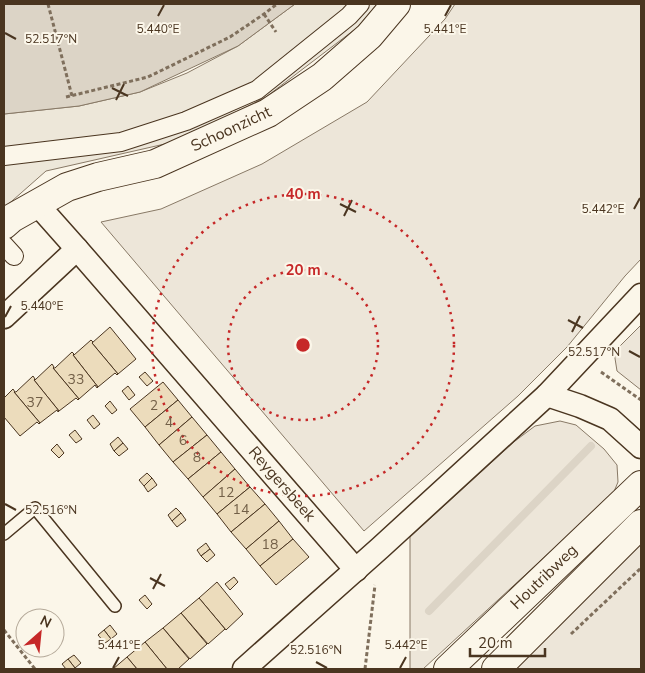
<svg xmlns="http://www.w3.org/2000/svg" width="645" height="673" font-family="'Nunito Sans',sans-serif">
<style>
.green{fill:#ede6d9;stroke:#887966}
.parking{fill:#ede7d9;stroke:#887966}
.water{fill:#dcd4c6;stroke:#887966}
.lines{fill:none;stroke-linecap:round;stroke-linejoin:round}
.stream{stroke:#dcd4c6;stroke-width:8}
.building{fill:#ecdcbc;stroke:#4a3520}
.service-casing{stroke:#4a3520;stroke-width:14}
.pedestrian-casing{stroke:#4a3520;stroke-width:20}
.minor-casing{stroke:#4a3520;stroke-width:25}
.tertiary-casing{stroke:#4a3520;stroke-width:30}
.secondary-casing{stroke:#4a3520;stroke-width:30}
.path{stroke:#7f6f5c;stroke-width:3;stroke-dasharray:4 2.5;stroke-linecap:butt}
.service{stroke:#fbf6e9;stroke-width:11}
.pedestrian{stroke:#fbf6e9;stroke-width:18}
.minor{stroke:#fbf6e9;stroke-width:22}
.tertiary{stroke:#fbf6e9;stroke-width:28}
.secondary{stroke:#fbf6e9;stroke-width:28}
.ticks{fill:none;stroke:#4a3520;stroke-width:2}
.ring{fill:none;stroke:#c62828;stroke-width:2.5;stroke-dasharray:2.5 5}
.labels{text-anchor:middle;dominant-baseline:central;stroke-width:4;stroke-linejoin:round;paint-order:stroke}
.number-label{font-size:14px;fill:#725f47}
.street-label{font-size:16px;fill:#4a3520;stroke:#fbf6e9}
.ticks-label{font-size:12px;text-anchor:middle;fill:#4a3520;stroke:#fbf6e9;stroke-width:4;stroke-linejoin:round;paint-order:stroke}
.centre{fill:#c62828;stroke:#fbf6e9;stroke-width:2.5}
.ring-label{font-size:15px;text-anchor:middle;font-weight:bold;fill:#c62828;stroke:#fbf6e9;stroke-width:4;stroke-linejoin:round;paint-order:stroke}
</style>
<rect width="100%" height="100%" fill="#fbf6e9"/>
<!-- green -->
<g class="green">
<polygon points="455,4 641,4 641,259 625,276 567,347 518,396 364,531 101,222 161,209 262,164 367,102 445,19"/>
<polygon points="641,325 641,390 617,371 614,352"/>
<polygon points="560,421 576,425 604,449 617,465 618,482 613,494 423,669 410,669 410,537 515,441 535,426"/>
<polygon points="641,531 641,669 499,669"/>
</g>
<!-- parking -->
<polygon class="parking" points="295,4 377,4 358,27 266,97 178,141 46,171 4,208 4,114 79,106 140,92 187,73 238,46"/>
<!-- water -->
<polygon class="water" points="4,4 295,4 238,46 140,92 79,106 4,114"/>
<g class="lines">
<!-- stream -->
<polyline class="stream" points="429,611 591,446"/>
</g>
<!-- building -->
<g class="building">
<polygon points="110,327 136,359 118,374 92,343"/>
<polygon points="91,340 93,342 92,343 118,374 117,375 115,373 98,387 73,355 74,354 74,355"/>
<polygon points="72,352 74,354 73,355 98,387 97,388 95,385 79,399 53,368 55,368"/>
<polygon points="52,364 54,367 53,368 79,399 78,400 76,398 59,411 34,380 35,379 35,380"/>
<polygon points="145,372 153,381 147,386 139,377"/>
<polygon points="33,376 35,379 34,380 59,411 58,412 57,410 40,423 14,392 16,392"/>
<polygon points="163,382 178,400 145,427 130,409"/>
<polygon points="128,386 135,395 129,400 122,391"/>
<polygon points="13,389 15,392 14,392 40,423 39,424 37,422 20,436 4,417 4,398"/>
<polygon points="178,400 192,417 159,445 145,427"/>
<polygon points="110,401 117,410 112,414 105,406"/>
<polygon points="93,415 100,424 94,429 87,420"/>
<polygon points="192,417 207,435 173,462 159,445"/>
<polygon points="75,430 82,439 76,443 69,435"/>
<polygon points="207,435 221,452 188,479 173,462"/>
<polygon points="118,437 123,443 114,451 110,444"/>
<polygon points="123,443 128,449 119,456 114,451"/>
<polygon points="57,444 64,453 59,458 51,450"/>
<polygon points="221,452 235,469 203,497 188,479"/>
<polygon points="235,469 250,487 217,514 203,497"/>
<polygon points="147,473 152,478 144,486 139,480"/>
<polygon points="152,478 157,485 148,492 144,486"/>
<polygon points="250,487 265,504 231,532 217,514"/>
<polygon points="265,504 279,521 246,549 231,532"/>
<polygon points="176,508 181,513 172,521 168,515"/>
<polygon points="181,513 186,520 177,527 172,521"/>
<polygon points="279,521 293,539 260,566 246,549"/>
<polygon points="293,539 309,557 276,585 260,566"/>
<polygon points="206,543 210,549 201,556 197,550"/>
<polygon points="210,549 215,555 207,562 201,556"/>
<polygon points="234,577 238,582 230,590 225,584"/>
<polygon points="217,582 243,614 226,630 199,598"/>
<polygon points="145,595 152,604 147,609 139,600"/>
<polygon points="199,598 225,629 208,644 181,613"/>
<polygon points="181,613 207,644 190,659 163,628"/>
<polygon points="110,625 117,634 111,639 104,630"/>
<polygon points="163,628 189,659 178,669 167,669 145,642"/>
<polygon points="104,630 111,639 105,643 98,635"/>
<polygon points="145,642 167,669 137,669 127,657"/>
<polygon points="74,655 81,663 75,668 68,659"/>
<polygon points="127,657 137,669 113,669"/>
<polygon points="68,659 75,668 74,669 66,669 62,664"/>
</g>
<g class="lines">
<!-- service casing -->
<g class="service-casing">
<polyline id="service" points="4,534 35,508 115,606"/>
</g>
<!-- pedestrian casing -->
<g class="pedestrian-casing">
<g id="pedestrian">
<polyline points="4,156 121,142 186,121 257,90 349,16 360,4"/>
<polyline points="4,245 14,256"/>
</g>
</g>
<!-- minor casing -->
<g class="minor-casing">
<g id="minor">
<polyline points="37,204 77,249 356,570"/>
<polyline points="4,317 77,249"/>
<polyline points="547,395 641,295"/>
<polyline points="244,669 380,548 547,395 580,406 610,419 641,447"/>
</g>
</g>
<!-- tertiary casing -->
<g class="tertiary-casing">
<polyline id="tertiary" points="4,225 12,218 67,187 98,177 155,164 268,113 322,77 369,36 396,4"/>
</g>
<!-- secondary casing -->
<g class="secondary-casing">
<g id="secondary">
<polyline points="448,669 641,485"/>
<polyline points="496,669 641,524"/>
</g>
</g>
<!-- path -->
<g class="path">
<polyline points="48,4 72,96"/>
<polyline points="264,14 276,32"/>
<polyline points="66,97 148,77 230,37 264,14 277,4"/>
<polyline points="601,372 641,400"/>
<polyline points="4,630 35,669"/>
<polyline points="571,634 641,568"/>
<polyline points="365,669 375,585"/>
</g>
<!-- service -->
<use href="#service" class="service"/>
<!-- pedestrian -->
<use href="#pedestrian" class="pedestrian"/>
<!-- minor -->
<use href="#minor" class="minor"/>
<!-- tertiary -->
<use href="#tertiary" class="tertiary"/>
<!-- secondary -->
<use href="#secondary" class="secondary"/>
</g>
<!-- ticks -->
<path class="ticks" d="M158,16L164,5M445,16L451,5M5,33L16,39M112,88L128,96M116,100L124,84M340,204L356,212M634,209L640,198M344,216L352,200M5,317L11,306M568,320L583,328M572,332L580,316M629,351L640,357M5,504L16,510M150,578L165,586M153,589L161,574M316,662L327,668M113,668L119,657M400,668L406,657"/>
<!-- distance rings -->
<g class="ring">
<circle cx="303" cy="345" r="75"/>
<circle cx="303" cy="345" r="151"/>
</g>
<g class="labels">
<!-- number labels -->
<g class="number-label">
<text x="76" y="379">33</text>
<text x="35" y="402">37</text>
<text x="154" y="405">2</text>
<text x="169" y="422">4</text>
<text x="183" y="440">6</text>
<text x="197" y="457">8</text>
<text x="226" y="492">12</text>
<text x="241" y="509">14</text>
<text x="270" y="544">18</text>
</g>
<!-- street labels -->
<g class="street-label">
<text transform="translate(231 129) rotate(-25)">Schoonzicht</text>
<text transform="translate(282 484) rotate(49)">Reygersbeek</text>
<text transform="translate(544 577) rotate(-44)">Houtribweg</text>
</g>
</g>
<g class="ticks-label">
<text x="158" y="33">5.440°E</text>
<text x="445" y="33">5.441°E</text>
<text x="51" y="43">52.517°N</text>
<text x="603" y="213">5.442°E</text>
<text x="42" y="310">5.440°E</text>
<text x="594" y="356">52.517°N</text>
<text x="51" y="514">52.516°N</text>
<text x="119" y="649">5.441°E</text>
<text x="406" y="649">5.442°E</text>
<text x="316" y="654">52.516°N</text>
</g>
<circle cx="303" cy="345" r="8" class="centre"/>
<g class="ring-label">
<text x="303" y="199">40 m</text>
<text x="303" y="275">20 m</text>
</g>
<!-- border -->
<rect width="645" height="673" fill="none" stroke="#4a3520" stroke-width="10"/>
<!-- north arrow -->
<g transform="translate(40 633) rotate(27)"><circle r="24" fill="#fbf6e9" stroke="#b4a999"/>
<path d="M0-4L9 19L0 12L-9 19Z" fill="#c62828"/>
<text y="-8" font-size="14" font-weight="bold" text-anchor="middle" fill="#4a3520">N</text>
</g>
<!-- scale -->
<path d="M470 648v8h75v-8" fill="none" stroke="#4a3520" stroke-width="2.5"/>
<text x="478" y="648" font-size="15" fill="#4a3520" stroke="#fbf6e9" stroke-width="4" paint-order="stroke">20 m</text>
</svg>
